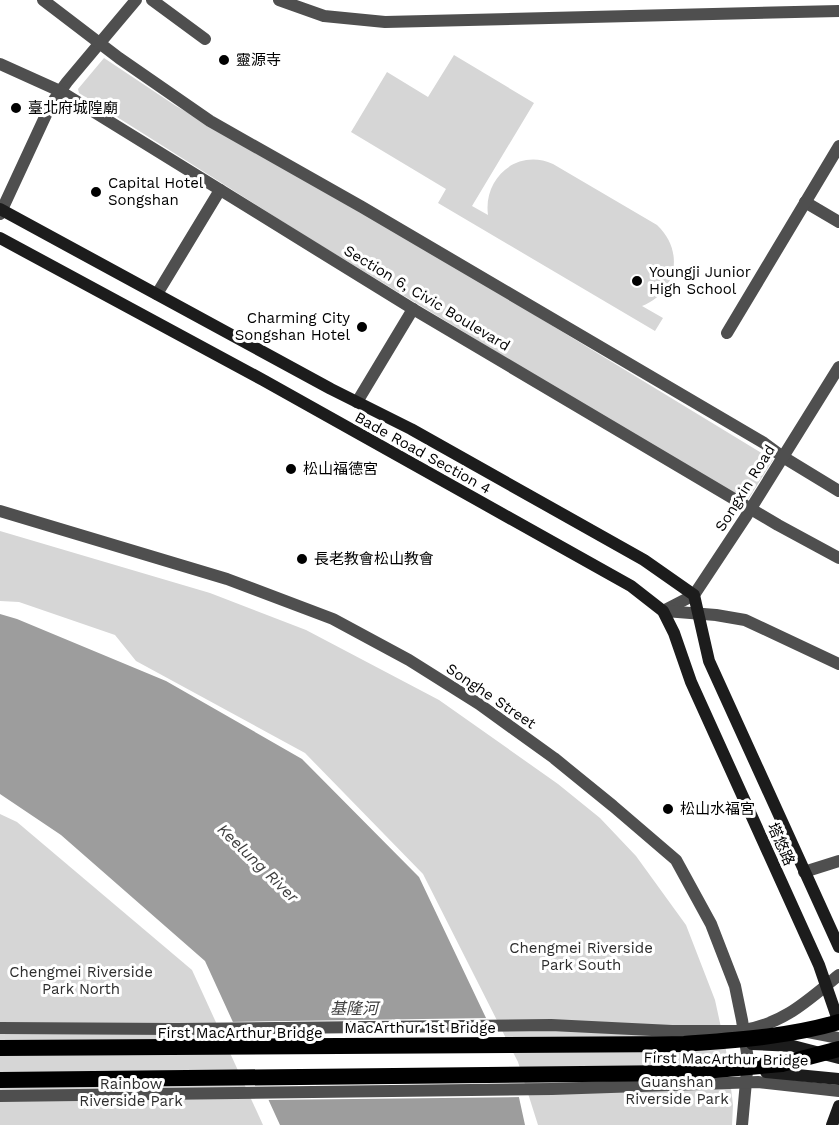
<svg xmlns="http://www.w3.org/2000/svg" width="839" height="1125" font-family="'Work Sans','Noto Sans TC',sans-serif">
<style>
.green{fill:#d6d6d6}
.water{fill:#9d9d9d}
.pier{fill:#fff}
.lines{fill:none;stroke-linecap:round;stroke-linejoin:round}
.minor{stroke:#4f4f4f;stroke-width:12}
.tertiary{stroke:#4f4f4f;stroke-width:12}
.secondary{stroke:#1c1c1c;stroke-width:12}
.trunk{stroke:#000;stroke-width:16}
.poi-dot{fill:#000;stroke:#fff;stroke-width:2}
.labels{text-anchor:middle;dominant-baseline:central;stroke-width:6;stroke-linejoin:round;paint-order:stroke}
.poi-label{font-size:15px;fill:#000;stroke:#fff;text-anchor:start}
.street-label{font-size:15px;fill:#000;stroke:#fff}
.park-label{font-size:15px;fill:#2d2d2d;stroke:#fff}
.water-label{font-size:16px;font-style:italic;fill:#3e3e3e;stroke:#fff}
</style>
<rect width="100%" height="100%" fill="#fff"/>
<!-- green -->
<g class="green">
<path d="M454,55L534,103L472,206L488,215C483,178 517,148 553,164L657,225C685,251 677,292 642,306L663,318L655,331L438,203L446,189L351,132L387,72L428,97Z"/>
<polygon points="104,58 176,106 359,208 773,460 746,503 307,237 79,93 78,89"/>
<polygon points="0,531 210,593 306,630 439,700 558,784 600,818 636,856 686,925 715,1000 727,1055 733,1105 732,1125 538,1125 518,1062 423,874 305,753 136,661 115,635 19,602 0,601"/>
<polygon points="0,814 17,822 192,970 263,1125 0,1125"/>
</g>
<!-- water -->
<polygon class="water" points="0,614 17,619 166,681 302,759 419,877 515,1079 525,1125 280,1125 205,961 61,835 0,794"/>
<!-- pier -->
<polygon class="pier" points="490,1018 517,1078 522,1097 265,1100 229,1022"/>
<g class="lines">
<!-- minor -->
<g class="minor">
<polyline points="152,0 205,39"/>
<polyline points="805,202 839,222"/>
<polyline points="0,214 51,104 67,82 136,0"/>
<polyline points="157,294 220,190"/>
<polyline points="727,333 839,146"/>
<polyline points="357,402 413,309"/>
<polyline points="0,511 227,579 333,619 409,660 479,704 554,758 613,806 676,860 711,924 735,986 742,1020 748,1060 742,1125"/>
<polyline points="804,872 839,861"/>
<polyline points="0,1028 177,1029 551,1025 672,1031 751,1031"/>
<path d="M744,1030C785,1023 808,1000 839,975"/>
<polyline points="808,1032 839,1038"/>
<polyline points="0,1096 552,1089 758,1082 839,1091"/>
</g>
<!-- tertiary -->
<g class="tertiary">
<polyline points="43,0 119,58 210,121 362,207 764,443 783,457 839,491"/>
<polyline points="279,0 324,16 385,22 839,11"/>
<polyline points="0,64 60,91 413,309 778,525 839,558"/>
<polyline points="663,611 694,595 745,518 839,367"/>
<polyline points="665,611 716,615 745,620 839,664"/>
</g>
<!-- secondary -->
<g class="secondary">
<polyline points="0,209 331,389 411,429 644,560 694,595 709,661 839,947"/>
<polyline points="0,238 263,380 631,586 663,611 674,633 691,682 819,965 839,1023"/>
<polyline points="752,1044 793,1046 839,1058"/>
<polyline points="766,1072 839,1079"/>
<polyline points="832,1125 839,1106"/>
</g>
<!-- trunk -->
<g class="trunk">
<path d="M0,1048L684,1044C736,1040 788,1037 839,1022"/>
<polyline points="0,1080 681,1073 782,1064 839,1049"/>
</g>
</g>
<!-- markers -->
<g class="poi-dot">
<circle cx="224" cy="60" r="6"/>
<circle cx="16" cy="108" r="6"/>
<circle cx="96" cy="192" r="6"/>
<circle cx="637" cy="281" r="6"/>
<circle cx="362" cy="327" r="6"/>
<circle cx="291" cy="469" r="6"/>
<circle cx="302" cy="559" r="6"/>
<circle cx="668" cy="809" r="6"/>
</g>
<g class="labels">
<!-- poi labels -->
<g class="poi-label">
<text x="236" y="60">靈源寺</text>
<text x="28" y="108">臺北府城隍廟</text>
<text x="108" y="183">Capital Hotel<tspan x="108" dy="17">Songshan</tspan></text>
<text x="649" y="272">Youngji Junior<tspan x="649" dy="17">High School</tspan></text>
<text x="350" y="318" text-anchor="end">Charming City<tspan x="350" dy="17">Songshan Hotel</tspan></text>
<text x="303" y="469">松山福德宮</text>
<text x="314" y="559">長老教會松山教會</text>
<text x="680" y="809">松山水福宮</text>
</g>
<!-- street labels -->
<g class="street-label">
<text transform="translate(427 298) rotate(31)">Section 6, Civic Boulevard</text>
<text transform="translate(423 453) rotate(29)">Bade Road Section 4</text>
<text transform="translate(745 488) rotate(-58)">Songxin Road</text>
<text transform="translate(491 696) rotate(34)">Songhe Street</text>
<text transform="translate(781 844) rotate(66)">塔悠路</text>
<text x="420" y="1028">MacArthur 1st Bridge</text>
<text x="240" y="1033">First MacArthur Bridge</text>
<text transform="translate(726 1059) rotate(1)">First MacArthur Bridge</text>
</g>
<!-- park labels -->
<g class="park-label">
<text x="581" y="948">Chengmei Riverside<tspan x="581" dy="17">Park South</tspan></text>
<text x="81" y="972">Chengmei Riverside<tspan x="81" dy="17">Park North</tspan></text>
<text x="677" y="1082">Guanshan<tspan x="677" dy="17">Riverside Park</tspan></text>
<text x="131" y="1084">Rainbow<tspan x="131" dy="17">Riverside Park</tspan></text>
</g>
<!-- water labels -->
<g class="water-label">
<text transform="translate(258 863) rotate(44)">Keelung River</text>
<text x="354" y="1008">基隆河</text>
</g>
</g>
</svg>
